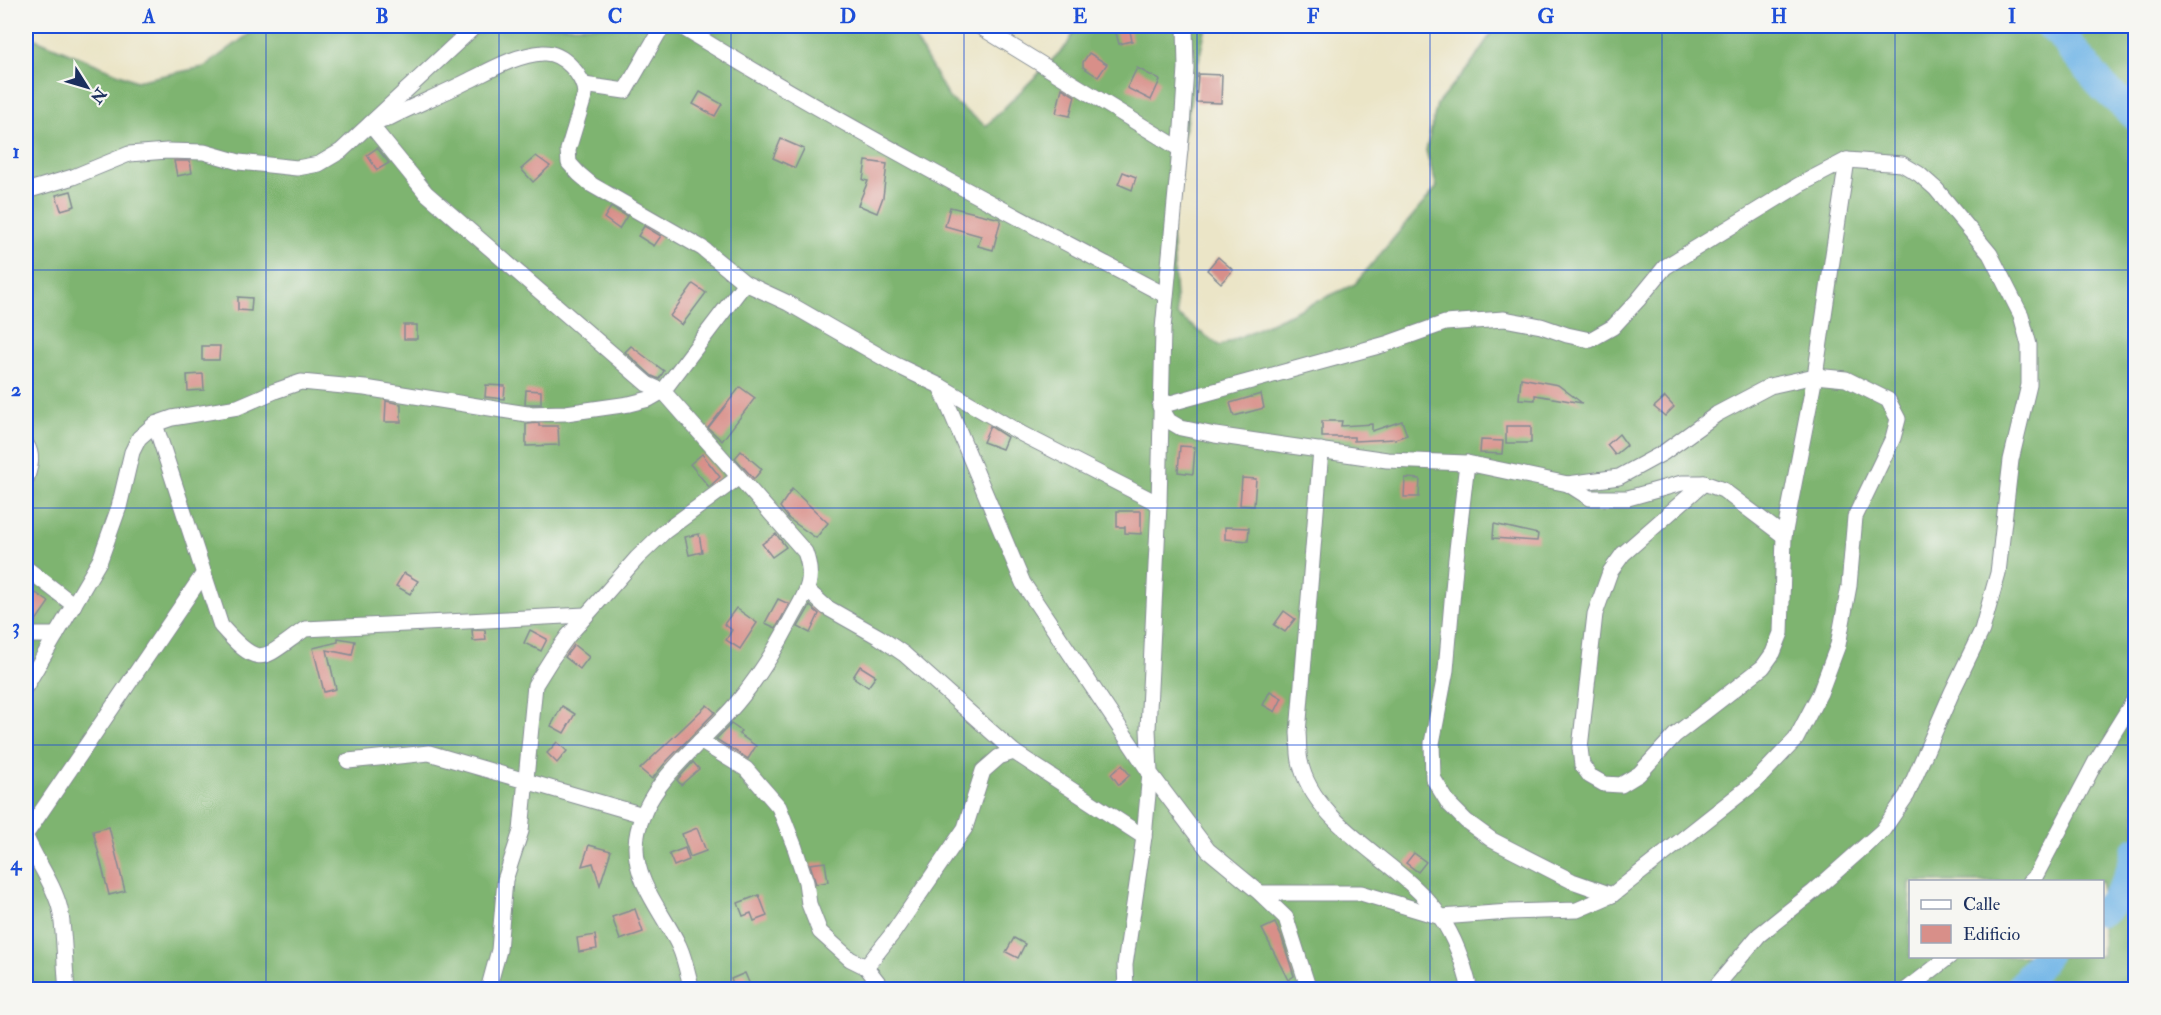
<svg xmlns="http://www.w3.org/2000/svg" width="2161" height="1015" font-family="'IM FELL Double Pica',serif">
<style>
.forest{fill:#7eb470;stroke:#4c7267;stroke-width:1.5;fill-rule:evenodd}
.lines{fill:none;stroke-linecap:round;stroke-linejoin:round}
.river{stroke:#71b5e7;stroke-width:30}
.building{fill:#d88f89}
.street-casing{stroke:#838a92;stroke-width:17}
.street{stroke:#fff;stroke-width:15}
.grid{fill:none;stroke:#1d4ed8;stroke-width:1.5;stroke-opacity:0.55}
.neatline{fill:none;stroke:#1d4ed8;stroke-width:2}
.grid-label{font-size:20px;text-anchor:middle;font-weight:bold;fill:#1d4ed8}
</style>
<rect width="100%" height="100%" fill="#f6f6f2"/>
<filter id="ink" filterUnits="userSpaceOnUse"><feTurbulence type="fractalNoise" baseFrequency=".0167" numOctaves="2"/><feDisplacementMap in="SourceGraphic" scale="12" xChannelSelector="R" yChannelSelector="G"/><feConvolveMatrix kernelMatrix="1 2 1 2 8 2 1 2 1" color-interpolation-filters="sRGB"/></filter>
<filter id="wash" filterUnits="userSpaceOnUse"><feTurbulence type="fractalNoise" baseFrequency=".008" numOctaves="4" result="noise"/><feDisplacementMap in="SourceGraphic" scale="24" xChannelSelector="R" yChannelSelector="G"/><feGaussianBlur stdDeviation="1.35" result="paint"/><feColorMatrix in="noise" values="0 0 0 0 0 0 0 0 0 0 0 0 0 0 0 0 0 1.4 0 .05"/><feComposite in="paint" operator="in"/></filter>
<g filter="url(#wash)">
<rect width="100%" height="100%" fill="#ebe5c7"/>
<!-- forest -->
<path class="forest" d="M260,26H908L949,98L986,126L1067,45L1077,26H1206L1170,202L1177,315L1220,346L1355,284L1437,187L1426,151L1437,104L1473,61L1496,26H2125L2136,39L2135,989H26V35L136,81L204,67ZM1910,882H2102V956H1910Z"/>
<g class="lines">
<!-- river -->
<g class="river">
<polyline points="2050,26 2061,35 2104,88 2136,116"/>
<path d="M2102,911C2121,899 2131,873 2136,852"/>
<polyline points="2019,990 2045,956"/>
</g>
</g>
<g id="blocks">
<!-- building -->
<g class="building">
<polygon points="1114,26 1129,26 1132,41 1119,44"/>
<polygon points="1089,53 1107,64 1098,77 1083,67 1083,62"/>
<polygon points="1137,68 1160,80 1151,100 1127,88"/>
<polygon points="1198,74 1222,75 1221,103 1196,102"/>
<polygon points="1062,88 1075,96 1070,116 1056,113"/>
<polygon points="700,92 722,104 715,116 693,104"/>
<polygon points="781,139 804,149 795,168 773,158"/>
<polygon points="377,148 389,163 377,170 367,155"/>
<polygon points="536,156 550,166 533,182 521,169"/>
<polygon points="174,161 190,161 192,173 177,176"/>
<polygon points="866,161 887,164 883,197 877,213 858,205 868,181 863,180"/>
<polygon points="1123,172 1136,177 1132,190 1118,184"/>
<polygon points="71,191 75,206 61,210 56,195"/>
<polygon points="611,207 627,216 619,229 604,218"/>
<polygon points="950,207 1001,219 993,250 978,246 981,236 945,226"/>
<polygon points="644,226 661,236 654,246 638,236"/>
<polygon points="1218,257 1233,270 1221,283 1207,270"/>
<polygon points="693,284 706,293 682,325 670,316"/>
<polygon points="238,297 252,298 251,311 238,310"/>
<rect x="404" y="325" width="13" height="14"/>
<polygon points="202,346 220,346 219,360 202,360"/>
<polygon points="631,346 664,371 659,379 652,376 625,352"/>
<polygon points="203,374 204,390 188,391 187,375"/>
<polygon points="1521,378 1558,385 1582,403 1535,395 1535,400 1519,399"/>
<polygon points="486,385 505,386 504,399 485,397"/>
<polygon points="740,387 755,398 722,441 708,428"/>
<polygon points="526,390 541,391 541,404 525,404"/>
<polygon points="1261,394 1264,408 1234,416 1230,403"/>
<polygon points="1665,397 1674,407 1665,416 1654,407"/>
<polygon points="386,401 401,404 401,422 385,422"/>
<polygon points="1322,421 1342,421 1341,426 1372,424 1372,431 1402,421 1407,435 1395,439 1354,441 1354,437 1322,437"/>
<polygon points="539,423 539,426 558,426 559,445 526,446 526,424"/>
<polygon points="990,426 1007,437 1002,449 983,442"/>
<rect x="1506" y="426" width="25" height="17"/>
<polygon points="1619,434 1627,445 1615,455 1607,445"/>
<polygon points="1481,440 1503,441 1502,454 1480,453"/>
<polygon points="1180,446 1195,447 1193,474 1178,472"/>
<polygon points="741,451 762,469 754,479 735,458"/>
<polygon points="702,454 720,477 709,487 690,464"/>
<polygon points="1242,478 1256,479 1254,506 1240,505"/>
<polygon points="1405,478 1420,479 1419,497 1404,497"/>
<polygon points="792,489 828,523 816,538 789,519 780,507"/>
<polygon points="1117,511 1141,511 1141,534 1125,533 1125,527 1117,527"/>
<polygon points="1494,524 1538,534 1537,541 1493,538"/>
<polygon points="1225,527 1249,528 1248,541 1225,539"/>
<polygon points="699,534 702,552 689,555 685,537"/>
<polygon points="776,534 786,547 772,557 762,544"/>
<polygon points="404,573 418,581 410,594 396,586"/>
<polygon points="36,593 49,602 33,625 26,625 26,608"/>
<polygon points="778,599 789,604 776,628 765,623"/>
<polygon points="810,606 819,614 810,633 798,627"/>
<polygon points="736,608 757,623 740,649 726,640 732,630 724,624"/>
<polygon points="1284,611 1295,619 1285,632 1274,625"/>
<polygon points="472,630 485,630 486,640 473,641"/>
<polygon points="530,630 547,639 541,651 524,643"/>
<polygon points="338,638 355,641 352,655 327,650 336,689 324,692 313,648 338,642"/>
<polygon points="574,645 589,657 580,669 565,657"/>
<polygon points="860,666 876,676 868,687 853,677"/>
<polygon points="1270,691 1282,698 1275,712 1263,705"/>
<polygon points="707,705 715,712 666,762 652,779 640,769"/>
<polygon points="562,706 575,714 564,733 551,726"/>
<polygon points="731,724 741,731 739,734 756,746 748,759 716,739"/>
<polygon points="557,742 567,751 557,763 547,753"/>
<polygon points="693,762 699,769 681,785 677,780"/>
<polygon points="1122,765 1130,775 1119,785 1111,774"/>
<polygon points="109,827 125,891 109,895 93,831"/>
<polygon points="697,828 706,851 690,857 682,834"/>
<polygon points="589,845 611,851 600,885 593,863 582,866"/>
<polygon points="685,848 689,860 674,866 669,854"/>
<polygon points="1414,853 1426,862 1418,872 1406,863"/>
<polygon points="825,862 828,882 816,884 810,864"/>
<polygon points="759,895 767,916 754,921 751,913 743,916 738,903"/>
<polygon points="635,909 643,932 620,940 612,917"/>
<polygon points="1275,923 1282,938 1294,976 1288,980 1262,929"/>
<polygon points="595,935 597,949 579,952 577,938"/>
<polygon points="1014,938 1025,944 1018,958 1006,952"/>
<polygon points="745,973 750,985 741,990 735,990 731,979"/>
</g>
</g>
</g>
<g filter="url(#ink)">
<use href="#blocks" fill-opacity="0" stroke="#838a92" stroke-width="1.5"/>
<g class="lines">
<!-- street casing -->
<g class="street-casing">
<g id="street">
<path d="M680,26C837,123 1001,209 1165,295"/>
<polyline points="979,26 1180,149"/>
<polyline points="1185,26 1186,68 1182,128 1163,329 1159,504 1148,729 1150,773 1208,850 1260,893 1286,918 1309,990"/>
<polyline points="584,85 625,91 659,32 666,26"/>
<polyline points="26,191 73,177 129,154 167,151 204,152 239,162 297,168 319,164 341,151 475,26"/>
<polyline points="940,386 1023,583 1150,773 1144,837 1125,965 1126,990"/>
<polyline points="1160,406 1386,344 1445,323 1504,319 1541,326 1567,335 1590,340 1613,327 1638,300 1665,267 1799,185 1847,160 1902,164 1919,174 1936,189 1990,254 2021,315 2029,345 2029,385 2011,460 1998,573 1982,630 1952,692 1907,795 1883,830 1813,892 1759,935 1713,990"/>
<polyline points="1160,406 1169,421 1181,428 1215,435 1387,460 1467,463 1568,484 1590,498 1628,498 1682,483 1704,483 1723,490 1784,536"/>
<path d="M155,424L221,626C261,671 262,659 305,629L585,615"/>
<path d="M26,444C34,456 30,467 26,480"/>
<path d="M1321,450L1298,733C1299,742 1298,752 1300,761C1314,829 1406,863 1441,918C1456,940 1464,964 1470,990"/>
<polyline points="1467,463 1455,567 1446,670 1432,743 1433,778 1449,804 1466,821 1492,840 1572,881 1612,895"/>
<polyline points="1704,483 1623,554 1610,572 1595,614 1580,748 1582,765 1590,776 1604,784 1621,785 1639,774 1675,735 1763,667 1773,653 1781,633 1784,536 1815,376 1847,160"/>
<polyline points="26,568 74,605"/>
<polyline points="807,590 826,607 879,637 904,654 1014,752 1144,837"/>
<polyline points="26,635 56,635"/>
<polyline points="26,686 100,560 119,507 132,452 139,438 155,424 172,418 238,407 275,391 301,382 365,388 527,414 566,413 629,404 649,399 663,391 745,283"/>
<polyline points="700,741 746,769 779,807 795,848 806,882 809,904 820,932 850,959 866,967 884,990"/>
<polyline points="348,761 429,753 643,815"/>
<polyline points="26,834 204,573"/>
<path d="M26,837C36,861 54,884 60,909C65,935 64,963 67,990"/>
<polyline points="2030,882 2035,877 2096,761 2136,697"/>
<polyline points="1260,893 1361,893 1441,917 1509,912 1577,910 1612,895 1755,782 1796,739 1820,693 1838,645 1849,586 1855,517 1893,438 1898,419 1888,400 1846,379 1815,376 1770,386 1717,414 1663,453 1619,477 1568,484"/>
<polyline points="866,967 893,933 965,828 983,771 999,757 1014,752"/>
<polyline points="488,990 499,950 505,880 521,831 535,685 552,658 568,636 637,558 664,532 739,477"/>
<path d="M692,990C688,975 685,959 679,946C664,914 635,883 636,846C638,788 701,745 736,704C758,678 776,649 791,620C805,594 816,582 805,552L663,391L647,384L426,193L370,124L387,119C413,106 440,95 466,82C491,70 515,55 543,53C563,52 584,76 585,94L568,150L569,163L579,174L592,185L702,248L745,283L788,303L894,364L940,386L1022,434L1159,504"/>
<polyline points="1906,990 1950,956"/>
</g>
</g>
<!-- street -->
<use href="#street" class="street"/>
</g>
</g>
<!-- grid -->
<path class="grid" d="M266,26V990M499,26V990M731,26V990M964,26V990M1197,26V990M1430,26V990M1662,26V990M1895,26V990M26,270H2136M26,508H2136M26,745H2136"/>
<!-- margin -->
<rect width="2161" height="1015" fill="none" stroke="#f6f6f2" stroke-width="66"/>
<!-- legend -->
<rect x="1909" y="880" width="195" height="78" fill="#f6f6f2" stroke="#9ea6b7" stroke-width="1.5"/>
<rect x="1921" y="900" width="30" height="9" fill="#ffffff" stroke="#9ea6b7" stroke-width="1.5"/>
<text x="1963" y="910" font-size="18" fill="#1b2f5e">Calle</text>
<rect x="1921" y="925" width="30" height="18" fill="#d88f89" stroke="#9ea6b7" stroke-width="1.5"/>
<text x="1963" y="940" font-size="18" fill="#1b2f5e">Edificio</text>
<!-- north arrow -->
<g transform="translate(87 87) rotate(127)" stroke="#f6f6f2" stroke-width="4.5" paint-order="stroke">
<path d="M0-4.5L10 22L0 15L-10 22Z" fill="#1b2f5e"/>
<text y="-9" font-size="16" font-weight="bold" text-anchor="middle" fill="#1b2f5e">N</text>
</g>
<rect x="33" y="33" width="2095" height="949" class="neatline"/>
<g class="grid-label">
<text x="149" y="23">A</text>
<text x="382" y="23">B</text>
<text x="615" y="23">C</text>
<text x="848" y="23">D</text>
<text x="1080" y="23">E</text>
<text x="1313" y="23">F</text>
<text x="1546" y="23">G</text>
<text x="1779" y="23">H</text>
<text x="2012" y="23">I</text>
<text x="16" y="158">1</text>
<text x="16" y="396">2</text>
<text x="16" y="633">3</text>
<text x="16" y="870">4</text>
</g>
</svg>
